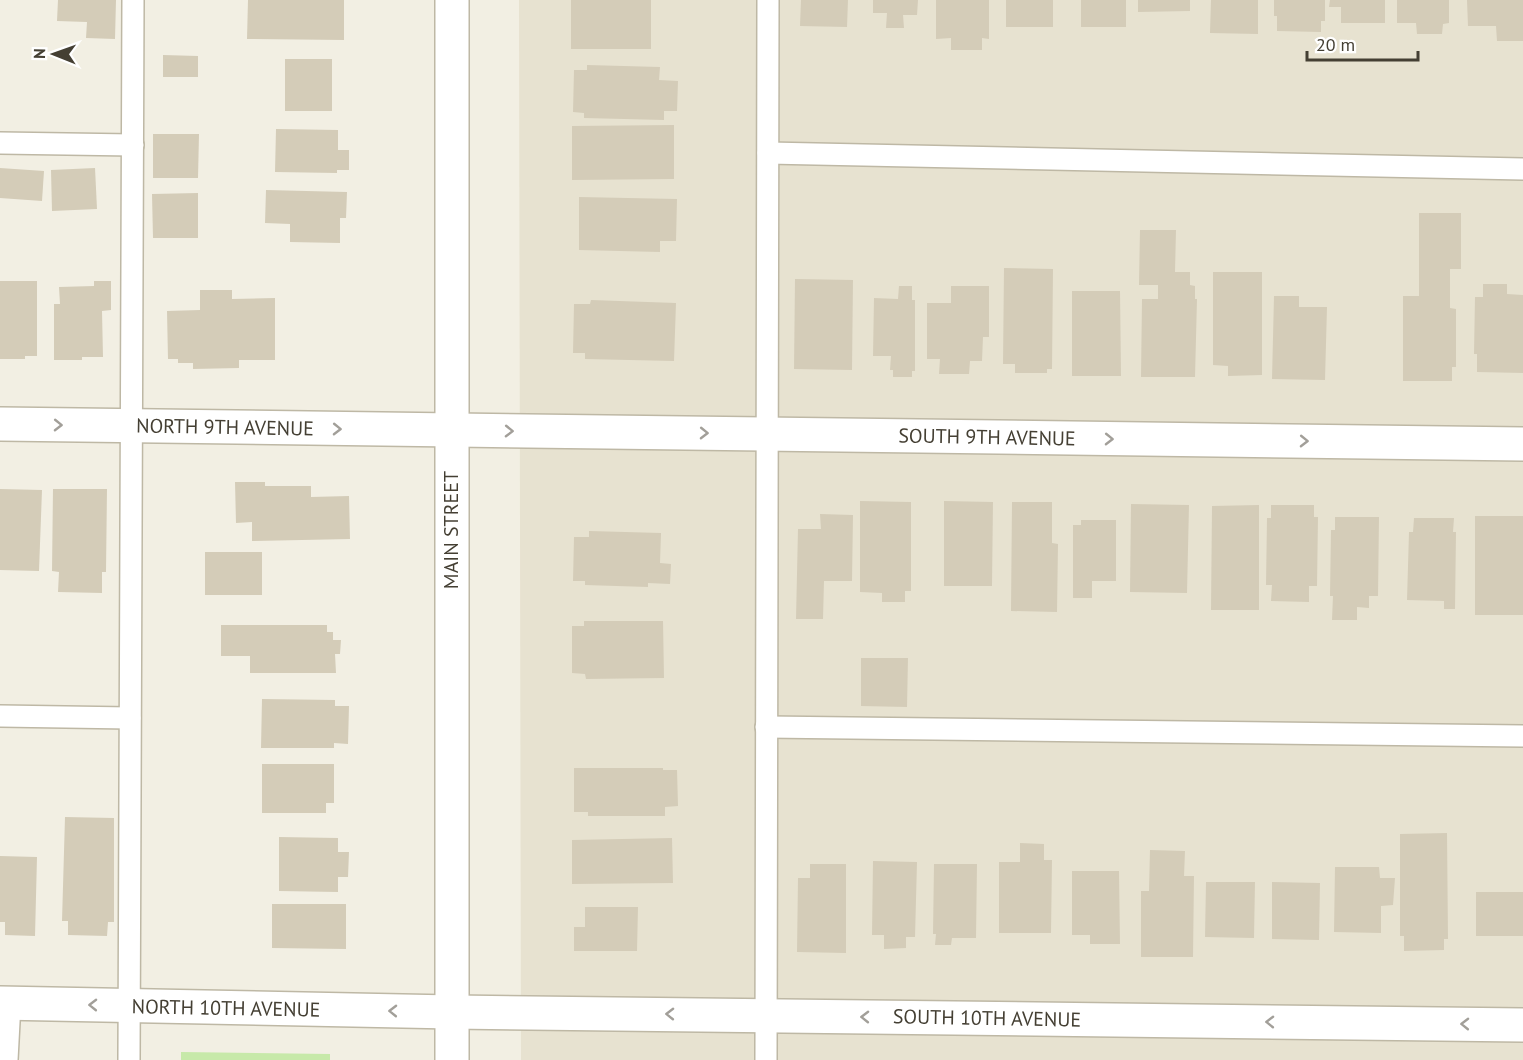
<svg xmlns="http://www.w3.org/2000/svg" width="1523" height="1060" font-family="'PT Sans',sans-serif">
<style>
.residential{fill:#e7e2d0}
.green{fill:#c7e9a9}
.building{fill:#d4ccb8}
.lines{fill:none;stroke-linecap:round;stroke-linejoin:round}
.service-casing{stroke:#beb8a5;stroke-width:24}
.minor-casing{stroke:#beb8a5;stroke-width:36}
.tertiary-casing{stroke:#beb8a5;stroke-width:36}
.service{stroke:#fff;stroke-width:21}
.minor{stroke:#fff;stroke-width:33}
.tertiary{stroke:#fff;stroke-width:33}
.oneway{stroke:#a29f99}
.labels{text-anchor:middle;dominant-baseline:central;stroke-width:4.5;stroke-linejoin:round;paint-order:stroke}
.street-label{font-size:20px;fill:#443f33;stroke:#fff}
</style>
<rect width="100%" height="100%" fill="#f2efe3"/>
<!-- residential -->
<polygon class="residential" points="519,0 1523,0 1523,1060 521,1060"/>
<!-- green -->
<polygon class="green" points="181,1052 330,1054 330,1060 181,1060"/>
<!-- building -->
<g class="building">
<polygon points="58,0 116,0 115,39 86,38 87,22 57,21"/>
<polygon points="248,0 344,0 344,40 247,39"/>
<rect x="571" y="0" width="80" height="49"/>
<polygon points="801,0 848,0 847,27 800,26"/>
<polygon points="873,0 918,0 917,15 903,15 904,28 886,28 887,13 873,13"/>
<polygon points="936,0 989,0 989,39 982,38 982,50 951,50 951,38 936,39"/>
<rect x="1006" y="0" width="47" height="27"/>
<rect x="1081" y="0" width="45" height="27"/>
<polygon points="1138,0 1190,0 1190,11 1138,12"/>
<polygon points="1211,0 1258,0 1258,34 1210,33"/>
<polygon points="1274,0 1325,0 1325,21 1321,21 1321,32 1277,31 1277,16 1274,16"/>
<polygon points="1330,0 1385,0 1385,23 1341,23 1341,7 1329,7"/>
<polygon points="1397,0 1449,0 1449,23 1443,24 1442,34 1417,34 1416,23 1397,23"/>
<polygon points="1467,0 1523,0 1523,41 1497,41 1496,26 1468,26"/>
<polygon points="163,55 198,56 198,77 163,77"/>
<rect x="285" y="59" width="47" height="52"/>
<polygon points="587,65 660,67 659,80 678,81 677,111 664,111 664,120 584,118 584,113 573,112 574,70 587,70"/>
<polygon points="674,125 674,179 572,180 572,126"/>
<polygon points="276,129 338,130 338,150 349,150 349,170 337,170 337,173 275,172"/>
<polygon points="153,134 199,134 198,178 153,178"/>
<polygon points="0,168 44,171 42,201 0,198"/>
<polygon points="95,168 97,209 52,211 51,170"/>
<polygon points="266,190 347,192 346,218 340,218 340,243 290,242 290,224 265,223"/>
<polygon points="198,193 198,238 153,238 152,194"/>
<polygon points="579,197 677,199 676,241 660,241 660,252 579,250"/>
<polygon points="1419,213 1461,213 1461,269 1450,269 1450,308 1456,309 1456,367 1452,367 1452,381 1403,381 1403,296 1419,296"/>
<polygon points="1140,230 1176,230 1175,272 1190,272 1190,285 1195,286 1195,299 1197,299 1195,377 1141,377 1142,299 1158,299 1158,285 1139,285"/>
<polygon points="1004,268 1053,269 1052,369 1047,369 1047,373 1015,373 1015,364 1003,364"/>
<polygon points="1213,272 1262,272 1262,375 1228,376 1228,366 1213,365"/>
<polygon points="795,279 853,280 852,370 794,369"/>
<polygon points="0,281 37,281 37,356 25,356 25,359 0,359"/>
<polygon points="94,281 111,281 111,310 102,311 103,357 82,357 82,360 54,360 54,304 60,304 59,287 94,286"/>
<polygon points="1483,284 1507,284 1507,294 1523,295 1523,373 1477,372 1477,354 1474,354 1475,297 1483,297"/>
<polygon points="899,286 912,286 912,300 915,300 915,371 912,371 912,377 893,377 893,370 890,370 891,356 873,356 874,298 898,299"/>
<polygon points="951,286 989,286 989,337 983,337 982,361 970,361 969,374 939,374 940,359 927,359 927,303 951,303"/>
<polygon points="200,290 232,290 232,299 275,298 275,360 239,360 239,368 193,369 193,363 178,363 178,359 168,359 167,311 200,310"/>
<polygon points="1072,291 1120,291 1121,376 1072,376"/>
<polygon points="1274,296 1299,296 1299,307 1327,307 1325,380 1272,379"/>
<polygon points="591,300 676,303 674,361 585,359 585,353 573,353 574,304 590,304"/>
<polygon points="235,482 265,482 265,486 311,486 311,497 349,496 350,539 252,541 252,522 236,523"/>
<polygon points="0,489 42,490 39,571 0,570"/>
<polygon points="53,489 107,489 106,572 102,572 102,593 58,592 59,572 52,571"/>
<polygon points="860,501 911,502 911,591 905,591 905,602 882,602 882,593 860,592"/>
<polygon points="944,501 993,502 992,586 944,586"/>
<polygon points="1012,502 1052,502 1052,543 1058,544 1057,612 1011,611"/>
<polygon points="1131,504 1189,505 1187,593 1130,592"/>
<polygon points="1259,505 1259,610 1211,610 1212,506"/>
<polygon points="1271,505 1314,505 1314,517 1318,517 1317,586 1309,586 1309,602 1271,601 1272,585 1266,585 1267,518 1271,518"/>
<polygon points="820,514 853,515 852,581 824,581 823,619 796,619 798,529 821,529"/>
<rect x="1475" y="516" width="48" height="99"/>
<polygon points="1335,517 1379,517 1378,596 1369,596 1369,608 1357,607 1357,620 1332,620 1333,596 1330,596 1331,530 1335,530"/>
<polygon points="1414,518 1454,518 1453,532 1456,532 1455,609 1444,609 1444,601 1407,600 1409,532 1413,532"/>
<polygon points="1081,520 1116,520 1116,581 1092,581 1092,598 1073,598 1073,525 1081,525"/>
<polygon points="589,531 661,533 660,563 671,564 670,584 648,583 648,587 585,585 585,581 573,581 574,537 589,537"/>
<rect x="205" y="552" width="57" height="43"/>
<polygon points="584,621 663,621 664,678 586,679 585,674 572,673 572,626 584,626"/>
<polygon points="221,625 327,625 327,632 333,632 333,640 341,640 340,654 335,654 336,673 250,673 250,656 221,656"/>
<polygon points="861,658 908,658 907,707 861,706"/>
<polygon points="262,699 335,700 335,706 349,706 348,744 334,743 334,748 261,748"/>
<polygon points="262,764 334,764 334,803 326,803 326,813 262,813"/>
<polygon points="574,768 663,768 663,770 677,770 678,806 665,807 665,816 588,816 588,812 574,812"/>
<polygon points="65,817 114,818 114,922 108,922 107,936 68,935 68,921 62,921"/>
<polygon points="1447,833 1448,939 1444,939 1444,950 1404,951 1404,936 1400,936 1400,834"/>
<polygon points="279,837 338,838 338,852 349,852 348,877 338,877 338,892 279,891"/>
<polygon points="672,838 673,883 572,884 572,840"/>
<polygon points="1020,843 1044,844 1044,860 1052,860 1051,933 999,933 999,862 1020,862"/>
<polygon points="1150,850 1185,851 1184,876 1194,876 1193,957 1141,957 1141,891 1149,891"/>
<polygon points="0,856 37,857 35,936 5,935 5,922 0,922"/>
<polygon points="873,861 917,862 915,937 906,937 906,948 884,949 884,935 872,935"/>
<polygon points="810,864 846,864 846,953 797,952 798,878 810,878"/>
<polygon points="934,864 977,864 976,938 952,938 951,945 935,945 936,934 933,934"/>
<polygon points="1335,867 1379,867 1380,878 1395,878 1393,905 1381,906 1381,933 1334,932"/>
<polygon points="1072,871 1119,871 1120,944 1090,944 1090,935 1072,935"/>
<polygon points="1206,882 1255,882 1254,938 1205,937"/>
<polygon points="1272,882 1320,883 1319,940 1272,939"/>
<rect x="1476" y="892" width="47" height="44"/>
<polygon points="272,904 346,904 346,949 272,948"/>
<polygon points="585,907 638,907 637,951 574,951 574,927 585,927"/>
</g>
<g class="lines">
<!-- service casing -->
<g class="service-casing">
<g id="service">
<polyline points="0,143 133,145"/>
<polyline points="768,153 1523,169"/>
<polyline points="0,716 130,718"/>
<polyline points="766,727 1523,736"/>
<polyline points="7,1060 10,1003"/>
<polyline points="129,1060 133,0"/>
<polyline points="766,1060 768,0"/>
</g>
</g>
<!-- minor casing -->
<g class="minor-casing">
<polyline id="minor" points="0,1003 452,1012 1523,1025"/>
</g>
<!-- tertiary casing -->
<g class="tertiary-casing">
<g id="tertiary">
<polyline points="0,424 1523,444"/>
<polyline points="452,1060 452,0"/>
</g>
</g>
<!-- service -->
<use href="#service" class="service"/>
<!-- minor -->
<use href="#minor" class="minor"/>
<!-- tertiary -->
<use href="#tertiary" class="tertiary"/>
</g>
<!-- one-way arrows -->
<defs><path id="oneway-chevron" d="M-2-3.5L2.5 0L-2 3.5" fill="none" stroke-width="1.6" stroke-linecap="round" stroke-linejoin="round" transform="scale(1.5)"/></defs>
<g class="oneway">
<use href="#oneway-chevron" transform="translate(58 425) rotate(1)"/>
<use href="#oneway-chevron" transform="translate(337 429) rotate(1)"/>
<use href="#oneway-chevron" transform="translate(509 431) rotate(1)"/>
<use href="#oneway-chevron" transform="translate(704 433) rotate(1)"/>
<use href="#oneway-chevron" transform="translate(1109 439) rotate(1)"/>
<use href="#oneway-chevron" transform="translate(1304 441) rotate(1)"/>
<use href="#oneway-chevron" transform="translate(93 1005) rotate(-179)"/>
<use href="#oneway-chevron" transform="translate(393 1011) rotate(-179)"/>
<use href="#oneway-chevron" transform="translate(670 1014) rotate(-179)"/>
<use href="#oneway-chevron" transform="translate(865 1017) rotate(-179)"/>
<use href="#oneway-chevron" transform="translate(1270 1022) rotate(-179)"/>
<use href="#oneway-chevron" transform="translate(1465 1024) rotate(-179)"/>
</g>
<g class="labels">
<!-- street labels -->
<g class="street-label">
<text transform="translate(225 427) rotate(1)">NORTH 9TH AVENUE</text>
<text transform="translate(987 437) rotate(1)">SOUTH 9TH AVENUE</text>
<text transform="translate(451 530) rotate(-90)">MAIN STREET</text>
<text transform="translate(226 1008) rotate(1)">NORTH 10TH AVENUE</text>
<text transform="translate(987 1018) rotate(1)">SOUTH 10TH AVENUE</text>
</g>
</g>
<!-- north arrow -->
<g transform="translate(54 54) rotate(271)" stroke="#ffffff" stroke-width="4.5" paint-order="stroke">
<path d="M0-4.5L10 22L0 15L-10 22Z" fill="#443f33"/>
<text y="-9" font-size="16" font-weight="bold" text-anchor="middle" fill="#443f33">N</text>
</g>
<!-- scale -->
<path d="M1307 51v9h111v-9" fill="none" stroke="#443f33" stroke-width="3"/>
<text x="1316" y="51" font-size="18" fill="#443f33" stroke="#ffffff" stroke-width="4.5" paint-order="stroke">20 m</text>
</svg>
